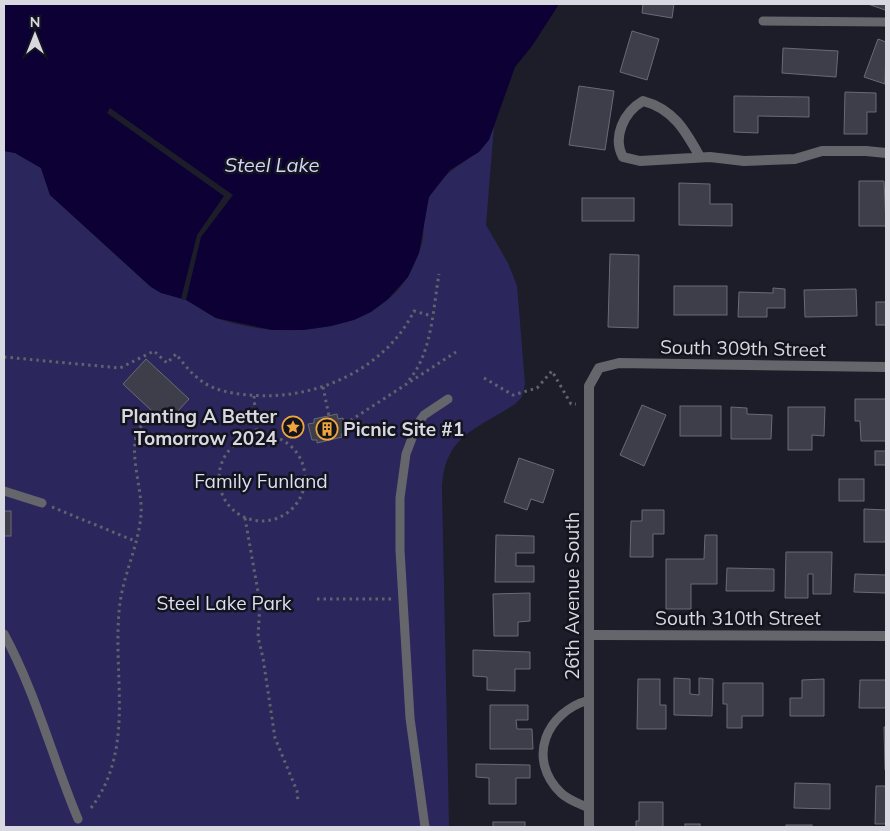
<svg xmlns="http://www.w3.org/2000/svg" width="890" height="831" font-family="Mulish,sans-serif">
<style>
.green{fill:#2b275c}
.water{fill:#0c0035}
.pier{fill:#1c1d28}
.building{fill:#3e3e4b;stroke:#696a77}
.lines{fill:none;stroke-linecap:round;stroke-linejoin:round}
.path{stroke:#61626c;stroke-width:3;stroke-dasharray:2.5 4;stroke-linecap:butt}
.service{stroke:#65666c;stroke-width:9}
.minor{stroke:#65666c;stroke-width:10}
.labels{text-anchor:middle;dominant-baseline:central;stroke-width:5;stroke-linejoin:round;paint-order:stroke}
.street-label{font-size:19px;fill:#d8d9e0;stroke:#13141e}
.poi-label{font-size:19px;font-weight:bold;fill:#d8d9e0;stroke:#13141e;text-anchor:end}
.park-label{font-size:19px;fill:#dddff2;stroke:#13141e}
.water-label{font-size:20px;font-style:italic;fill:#d4d6fd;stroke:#13141e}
</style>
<rect width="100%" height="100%" fill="#1c1d28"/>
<!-- green -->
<path class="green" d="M494,126L486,225L508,263L517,286L525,384L522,397L515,404C475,430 443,436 442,491L449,827H4V151L15,153L41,168L50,195L151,287C163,294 174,295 186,300C198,305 207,315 219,319C278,339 370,336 407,278C413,268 421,250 423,239C424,226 423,210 429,197C445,164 481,162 494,126Z"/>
<!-- water -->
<polygon class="water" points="4,4 559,4 532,46 515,67 489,140 479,152 450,170 429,197 419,253 408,277 388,299 371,312 354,320 331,326 303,330 272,330 216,318 186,300 161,293 151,287 50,195 41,168 15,153 4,151"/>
<!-- pier -->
<polygon class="pier" points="110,108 233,195 201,237 186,300 181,299 197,235 224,196 107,113"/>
<!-- building -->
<g class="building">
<polygon points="643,4 674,4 672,18 642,13"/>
<polygon points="868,4 886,4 886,8 885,10"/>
<polygon points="632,31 659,39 647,80 620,72"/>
<polygon points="878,39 886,42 885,84 864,77"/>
<polygon points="783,48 838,51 836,77 782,73"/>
<polygon points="579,86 614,91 605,150 569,145"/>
<polygon points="845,92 876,93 876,112 867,112 867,134 844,134"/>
<polygon points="734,96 809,97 809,117 758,116 758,133 734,132"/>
<polygon points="859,181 884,181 886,226 859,226"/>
<polygon points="679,183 710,184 710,204 732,204 732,226 679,225"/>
<rect x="582" y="198" width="52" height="23"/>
<polygon points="610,254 639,255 638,328 608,327"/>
<rect x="674" y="286" width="53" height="29"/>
<polygon points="773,288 785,289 785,308 767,308 767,317 738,317 739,292 773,293"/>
<polygon points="856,289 857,316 805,317 804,290"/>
<rect x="876" y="302" width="10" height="23"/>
<polygon points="146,359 189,399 166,424 123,384"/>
<polygon points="855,399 886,399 886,441 861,441 860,421 855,421"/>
<polygon points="642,405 666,415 644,466 620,455"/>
<rect x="680" y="406" width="41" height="30"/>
<polygon points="731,407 747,408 747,414 772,415 771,439 731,439"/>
<polygon points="788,407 825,407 824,436 812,435 812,450 788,450"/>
<polygon points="337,414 338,419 343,418 346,433 341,434 342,437 317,443 317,440 312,440 308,424 314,423 314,419"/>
<rect x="875" y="451" width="11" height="14"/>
<polygon points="519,458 554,470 543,503 531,499 527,510 504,502"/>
<rect x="839" y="479" width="25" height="22"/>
<polygon points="864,509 886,510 886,542 864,542"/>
<polygon points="642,510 664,510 664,534 653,534 653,557 630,557 631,521 642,521"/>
<rect x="4" y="511" width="7" height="25"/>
<polygon points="496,535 534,536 534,553 516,553 516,566 534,566 534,582 495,582"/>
<polygon points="705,535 717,535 717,584 691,584 691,609 666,609 666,559 704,559"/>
<polygon points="786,552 832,552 831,594 813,594 813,574 808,574 808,598 785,598"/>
<polygon points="727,568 774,569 774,591 726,591"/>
<polygon points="855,574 886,575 886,593 854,592"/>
<polygon points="530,593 530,621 518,622 518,636 494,636 493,594"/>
<polygon points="473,650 530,652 530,669 515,669 515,691 487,690 487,677 473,676"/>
<polygon points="674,678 690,679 690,694 699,695 699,678 713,679 712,716 674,715"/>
<polygon points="638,679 660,679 660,705 666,705 666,729 637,729"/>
<polygon points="824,679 824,716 790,716 790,698 802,698 802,680"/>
<polygon points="860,680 886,680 886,708 859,708"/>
<polygon points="723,683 763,683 763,716 742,716 742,728 727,728 727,704 723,704"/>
<polygon points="490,705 528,705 528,720 516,720 517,729 532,729 533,749 490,749"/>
<polygon points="884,727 886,727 886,770 885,770"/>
<polygon points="476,764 530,765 530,778 516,778 516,804 489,804 489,778 476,777"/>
<polygon points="795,783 830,784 830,809 794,808"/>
<polygon points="876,786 886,786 886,824 875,824"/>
<polygon points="639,802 663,802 663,827 636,827 636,821 639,821"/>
<rect x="493" y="822" width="32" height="5"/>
<rect x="685" y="824" width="15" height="3"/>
<rect x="786" y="825" width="26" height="2"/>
</g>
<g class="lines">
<!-- path -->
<g class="path">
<path d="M4,357L120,368L154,351L167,363L176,354C184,364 192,375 203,382C216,391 234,394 250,395C314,401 385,370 414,311L432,316"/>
<polyline points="484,378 513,395 537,388 552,371 571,404 576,404"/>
<path d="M409,380C432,353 433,309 439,274"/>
<polyline points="323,387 329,416"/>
<polyline points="254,396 257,436"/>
<polyline points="345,424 456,352"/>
<circle cx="262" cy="478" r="43"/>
<polyline points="52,507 135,541"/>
<polyline points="245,518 260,603 258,637 263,658 275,738 297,791 298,802"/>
<polyline points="317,599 392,599"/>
<path d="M91,808C137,747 111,673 120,603C124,573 139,544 141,514C143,491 128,452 138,432C140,426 146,421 149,416"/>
</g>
<!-- service -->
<g class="service">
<polyline points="763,21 886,22"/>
<polyline points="4,491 42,503"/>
<path d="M4,634C36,693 52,757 78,819"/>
<path d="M589,808C580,804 568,800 561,793C526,759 546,712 589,700"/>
<polyline points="425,827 410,718 400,550 400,498 406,454 417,425 424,415 448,399"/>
</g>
<!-- minor -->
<g class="minor">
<path d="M700,157C686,132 674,109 643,101C624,112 612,137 623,157L640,161L710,157L744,161L795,159L822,151H866L886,153"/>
<polyline points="590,635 886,636"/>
<polyline points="589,827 589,386 599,368 619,363 886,367"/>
</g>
</g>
<!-- icons -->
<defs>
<g id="sight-ring" transform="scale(1.125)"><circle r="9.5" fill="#13141e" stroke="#efa73d" stroke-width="1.5"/><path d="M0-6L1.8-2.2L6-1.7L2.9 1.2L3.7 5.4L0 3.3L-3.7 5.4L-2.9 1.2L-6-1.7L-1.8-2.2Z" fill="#efa73d"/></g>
<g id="building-ring" transform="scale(1.125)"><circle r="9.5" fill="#13141e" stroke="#efa73d" stroke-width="1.5"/><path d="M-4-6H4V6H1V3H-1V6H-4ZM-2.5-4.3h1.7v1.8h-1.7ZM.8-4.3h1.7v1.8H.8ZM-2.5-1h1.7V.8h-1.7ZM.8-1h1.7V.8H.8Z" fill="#efa73d"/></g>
</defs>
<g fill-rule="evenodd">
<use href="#sight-ring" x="293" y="427"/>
<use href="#building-ring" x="327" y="429"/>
</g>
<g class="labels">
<!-- street labels -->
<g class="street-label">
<text transform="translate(743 348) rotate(1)">South 309th Street</text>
<text transform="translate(572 596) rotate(-90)">26th Avenue South</text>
<text x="738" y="618">South 310th Street</text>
</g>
<!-- poi labels -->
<g class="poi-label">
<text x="277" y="416">Planting A Better<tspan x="277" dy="22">Tomorrow 2024</tspan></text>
<text x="343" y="429" text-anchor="start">Picnic Site #1</text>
</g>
<!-- park labels -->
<g class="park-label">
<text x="261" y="481">Family Funland</text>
<text x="224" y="603">Steel Lake Park</text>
</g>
<!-- water labels -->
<g class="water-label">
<text x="272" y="164">Steel Lake</text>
</g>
</g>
<!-- border -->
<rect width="890" height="831" fill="none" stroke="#d8d9e0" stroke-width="10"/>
<!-- north arrow -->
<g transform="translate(35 35)" stroke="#13141e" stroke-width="4" paint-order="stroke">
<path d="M0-4L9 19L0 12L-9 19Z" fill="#d8d9e0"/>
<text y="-8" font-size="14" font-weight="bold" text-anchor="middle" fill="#d8d9e0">N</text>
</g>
</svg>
